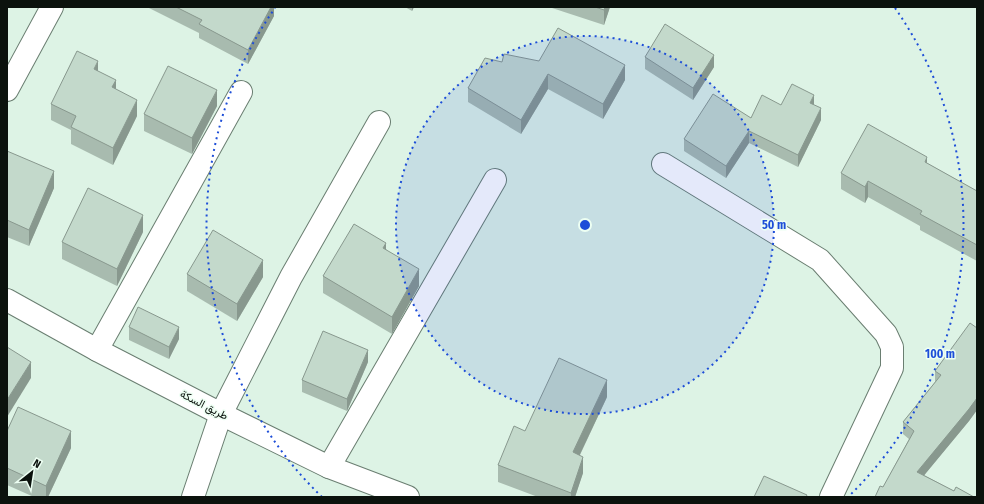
<svg xmlns="http://www.w3.org/2000/svg" width="984" height="504" font-family="'Fira Sans Condensed',Vazirmatn,sans-serif">
<style>
.lines{fill:none;stroke-linecap:round;stroke-linejoin:round}
.street-casing{stroke:#6a7e71;stroke-width:24}
.primary-casing{stroke:#6a7e71;stroke-width:24}
.street{stroke:#fff;stroke-width:22}
.primary{stroke:#fff;stroke-width:22}
.wall{fill:#a8bbaf}
.shaded-wall{fill:#88988e}
.building{fill:#c3d9cb;stroke:#88988e}
.ring{fill:none;stroke:#1d4ed8;stroke-width:2;stroke-dasharray:2 4}
.labels{text-anchor:middle;dominant-baseline:central;stroke-width:3;stroke-linejoin:round;paint-order:stroke}
.street-label{font-size:11px;fill:#0b120d;stroke:#edfff3}
.centre{fill:#1d4ed8;stroke:#edfff3;stroke-width:2}
.ring-label{font-size:12px;text-anchor:middle;font-weight:bold;fill:#1d4ed8;stroke:#edfff3;stroke-width:3;stroke-linejoin:round;paint-order:stroke}
</style>
<rect width="100%" height="100%" fill="#ddf3e5"/>
<g class="lines">
<!-- street casing -->
<g class="street-casing">
<g id="street">
<polyline points="7,90 52,7"/>
<polyline points="663,164 820,260 886,334 892,347 892,368 831,497"/>
<polyline points="97,350 241,92"/>
<polyline points="329,467 495,180"/>
<polyline points="193,497 221,414 291,277 379,122"/>
</g>
</g>
<!-- primary casing -->
<g class="primary-casing">
<polyline id="primary" points="7,300 97,350 221,414 329,467 408,497"/>
</g>
<!-- street -->
<use href="#street" class="street"/>
<!-- primary -->
<use href="#primary" class="primary"/>
</g>
<!-- wall -->
<g class="wall">
<polygon points="147,7 274,7 274,16 248,64 199,38 199,33"/>
<polygon points="405,7 414,7 412,11"/>
<polygon points="549,7 610,7 604,25"/>
<polygon points="645,57 714,67 693,100 645,69"/>
<polygon points="502,62 625,80 603,119 548,89 521,134 468,102 468,88"/>
<polygon points="98,71 116,89 137,116 113,165 71,144 71,130 51,120 51,104"/>
<polygon points="781,105 814,105 821,120 798,167 749,143 726,178 684,151 684,139 751,118"/>
<polygon points="217,106 192,154 144,131 144,114"/>
<polygon points="7,151 54,188 29,246 7,237"/>
<polygon points="927,163 977,191 977,261 920,230 920,226 868,197 865,203 841,189 841,173"/>
<polygon points="143,232 117,286 62,259 62,242"/>
<polygon points="386,249 419,286 392,334 323,293 323,276"/>
<polygon points="187,274 263,277 237,321 187,291"/>
<polygon points="129,327 179,339 169,359 129,340"/>
<polygon points="977,328 977,410 969,421 924,475 954,491 974,497 883,487 909,439 903,434 903,422 935,382 935,371"/>
<polygon points="368,362 347,411 302,392 302,380"/>
<polygon points="607,397 580,455 583,473 575,497 538,497 498,482 498,465 525,431"/>
<polygon points="7,431 71,448 48,497 34,497 7,485"/>
</g>
<!-- shaded-wall -->
<g class="shaded-wall">
<polygon points="271,7 274,7 274,16 248,64 248,50"/>
<polygon points="412,7 414,7 412,11"/>
<polygon points="605,7 610,7 604,25 604,10"/>
<polygon points="714,55 714,67 693,100 693,88"/>
<polygon points="98,61 98,78 94,69"/>
<polygon points="625,65 625,80 603,119 603,104"/>
<polygon points="548,74 548,89 521,134 521,120"/>
<polygon points="116,80 116,97 112,87"/>
<polygon points="217,90 217,106 192,154 192,138"/>
<polygon points="814,95 814,107 810,103"/>
<polygon points="137,100 137,116 113,165 113,148"/>
<polygon points="821,108 821,120 798,167 798,155"/>
<polygon points="749,131 749,143 726,178 726,166"/>
<polygon points="927,157 927,173 925,162"/>
<polygon points="54,171 54,188 29,246 29,230"/>
<polygon points="868,181 868,197 865,203 865,187"/>
<polygon points="143,215 143,232 117,286 117,269"/>
<polygon points="386,243 386,260 383,248"/>
<polygon points="263,260 263,277 237,321 237,304"/>
<polygon points="419,269 419,286 392,334 392,317"/>
<polygon points="179,327 179,339 169,359 169,347"/>
<polygon points="368,350 368,362 347,411 347,399"/>
<polygon points="31,362 31,378 7,417 7,400"/>
<polygon points="607,380 607,397 573,469 573,452"/>
<polygon points="977,398 977,410 969,421 917,484 917,472"/>
<polygon points="71,431 71,448 48,497 46,497 46,486"/>
<polygon points="583,457 583,473 575,497 571,497 571,493"/>
</g>
<!-- building -->
<g class="building">
<polygon points="176,7 271,7 248,50 199,24 202,20"/>
<polygon points="595,7 605,7 604,10"/>
<polygon points="665,24 714,55 693,88 645,57"/>
<polygon points="558,28 625,65 603,104 548,74 521,120 468,88 485,58 502,62 504,54 539,61"/>
<polygon points="77,51 98,61 94,69 116,80 112,87 137,100 113,148 71,127 76,116 51,104"/>
<polygon points="168,66 217,90 192,138 144,114"/>
<polygon points="792,84 814,95 810,103 821,108 798,155 749,131 726,166 684,139 713,94 751,118 762,95 781,105"/>
<polygon points="868,124 927,157 925,162 977,191 977,245 920,214 922,211 868,181 865,187 841,173"/>
<polygon points="7,151 54,171 29,230 7,220"/>
<polygon points="88,188 143,215 117,269 62,242"/>
<polygon points="354,224 386,243 383,248 419,269 392,317 323,276"/>
<polygon points="213,230 263,260 237,304 187,274"/>
<polygon points="138,307 179,327 169,347 129,327"/>
<polygon points="970,323 977,328 977,398 969,409 917,472 954,491 956,487 974,497 875,497 880,486 883,487 914,431 903,422 941,375 935,371"/>
<polygon points="323,331 368,350 347,399 302,380"/>
<polygon points="7,347 31,362 7,400"/>
<polygon points="559,358 607,380 573,452 583,457 571,493 498,465 514,426 525,431"/>
<polygon points="18,407 71,431 46,486 7,468 7,431"/>
<polygon points="764,476 807,495 806,497 754,497"/>
</g>
<!-- distance rings -->
<circle cx="585" cy="225" r="189" fill="#1d4ed8" fill-opacity=".12"/>
<g class="ring">
<circle cx="585" cy="225" r="189"/>
<path d="M322 497A378 378 0 0 1 275 8M895 8A378 378 0 0 1 848 497"/>
</g>
<g class="labels">
<!-- street labels -->
<g class="street-label">
<text transform="translate(204 405) rotate(27)">طريق السكة</text>
</g>
</g>
<circle cx="585" cy="225" r="6" class="centre"/>
<g class="ring-label">
<text x="774" y="229">50 m</text>
<text x="940" y="358">100 m</text>
</g>
<!-- border -->
<rect width="984" height="504" fill="none" stroke="#0b120d" stroke-width="16"/>
<!-- north arrow -->
<g transform="translate(32 472) rotate(30)" stroke="#edfff3" stroke-width="3" paint-order="stroke">
<path d="M0-3L7 15L0 10L-7 15Z" fill="#0b120d"/>
<text y="-6" font-size="11" font-weight="bold" text-anchor="middle" fill="#0b120d">N</text>
</g>
</svg>
